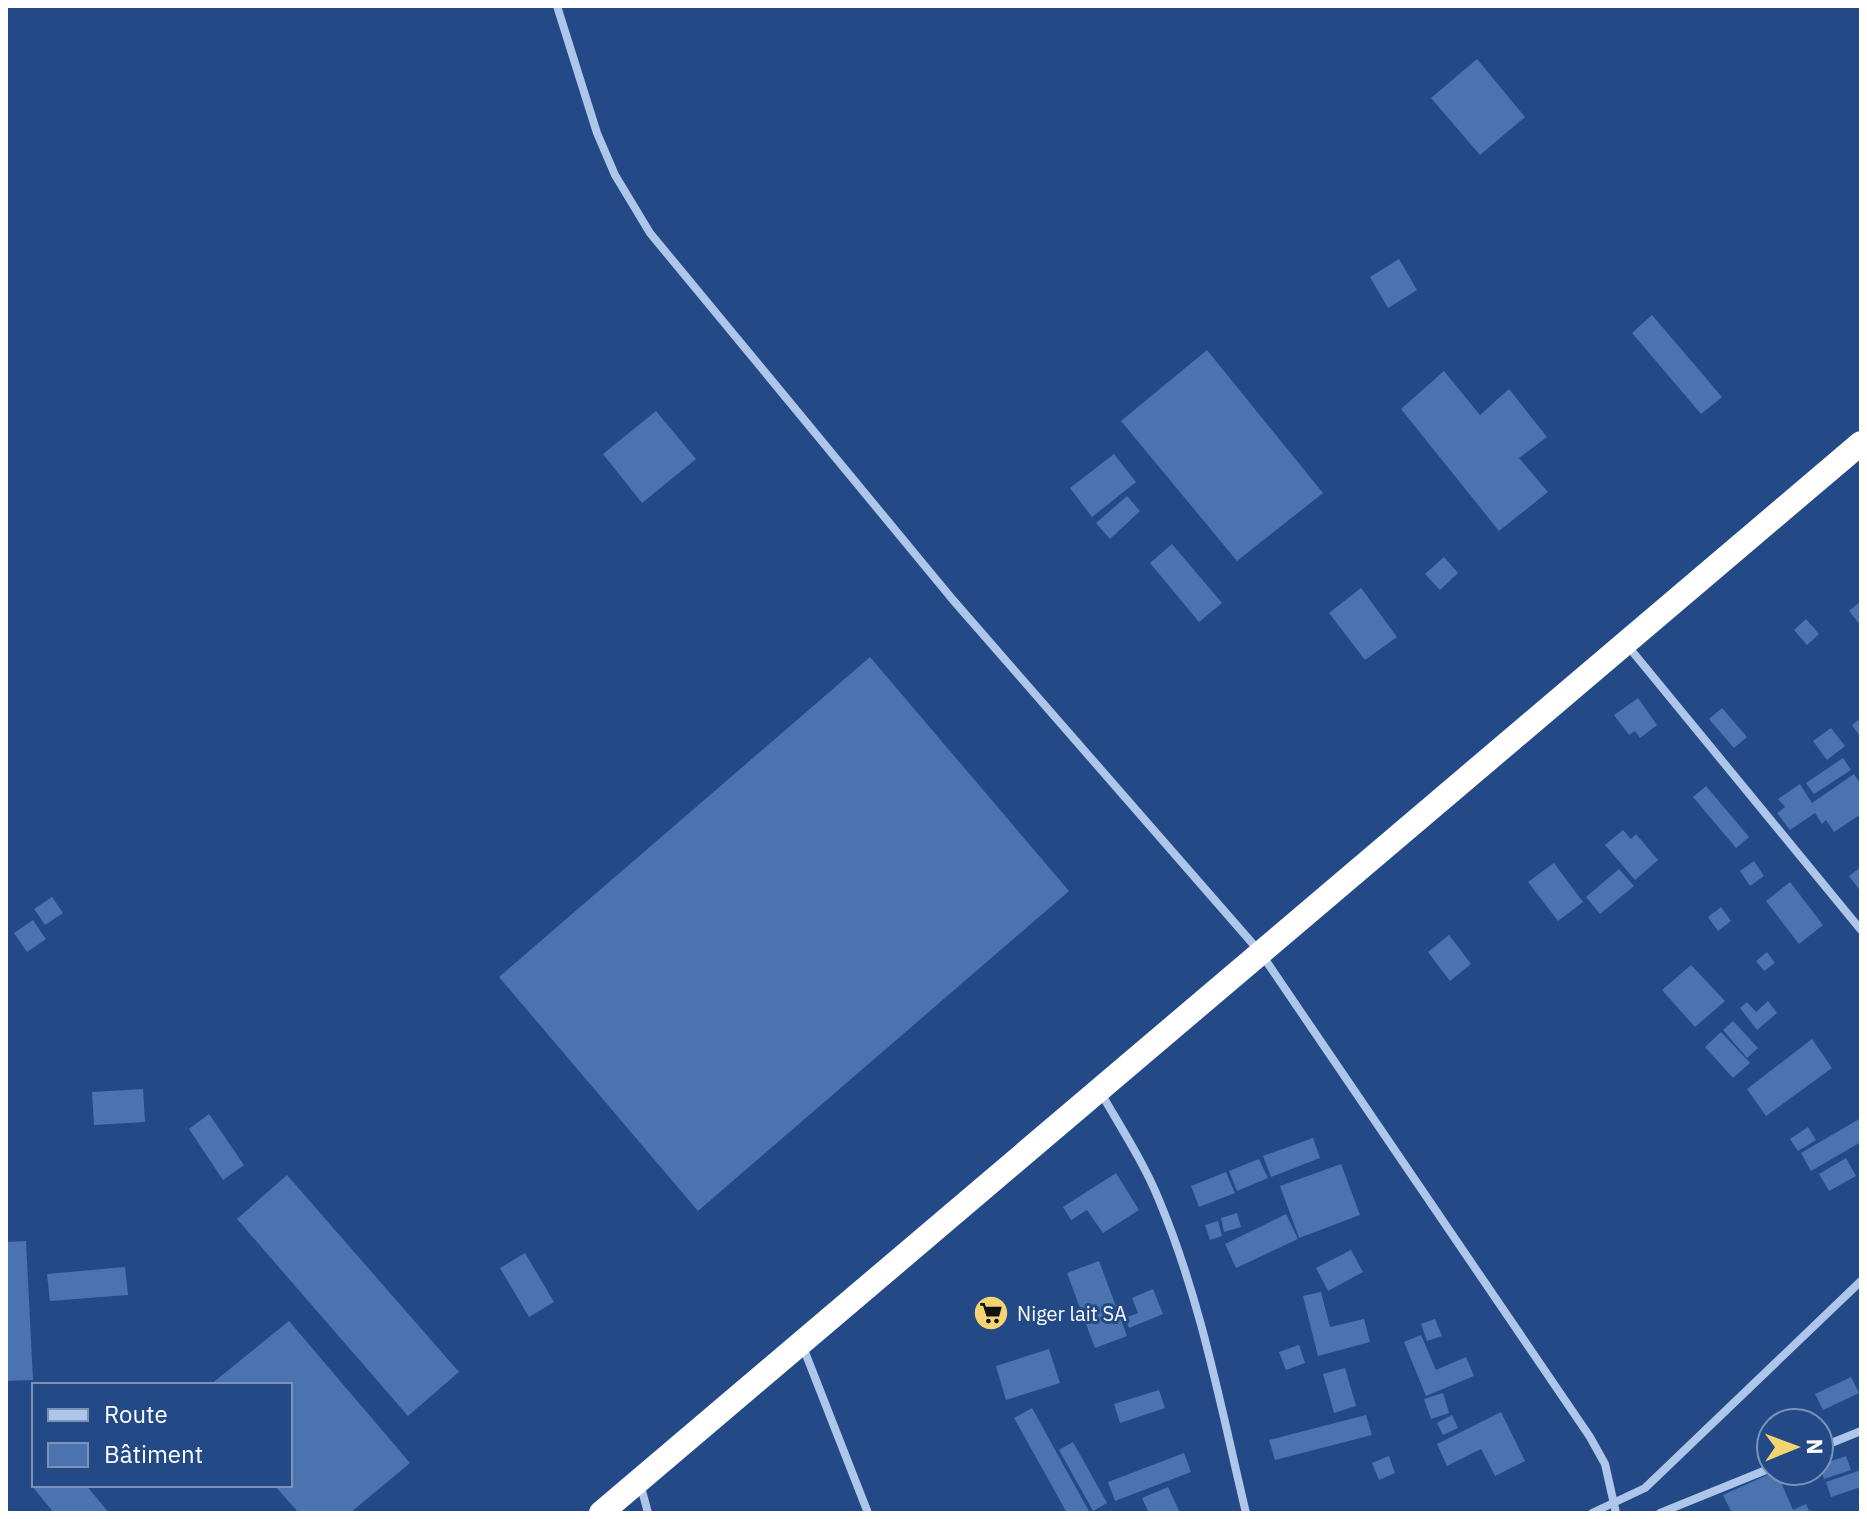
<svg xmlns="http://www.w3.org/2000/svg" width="1867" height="1519" font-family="'IBM Plex Sans',sans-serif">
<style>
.building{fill:#4b73af}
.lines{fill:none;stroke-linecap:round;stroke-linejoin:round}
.street{stroke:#aec6e9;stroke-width:8}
.highway{stroke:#fff;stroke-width:24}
.labels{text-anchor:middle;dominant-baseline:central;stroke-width:6;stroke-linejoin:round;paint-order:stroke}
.poi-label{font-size:20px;fill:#fff;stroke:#234a87;text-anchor:start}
</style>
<rect width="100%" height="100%" fill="#234a87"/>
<!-- building -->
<g class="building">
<polygon points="1477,59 1525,117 1480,155 1431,98"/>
<polygon points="1399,259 1417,290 1388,308 1370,277"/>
<polygon points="1652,315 1722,397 1701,414 1632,333"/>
<polygon points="1207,350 1323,493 1237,561 1121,421"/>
<polygon points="1444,371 1480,415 1509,389 1547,437 1519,458 1548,492 1499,531 1401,409"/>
<polygon points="656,411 696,459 642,503 603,454"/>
<polygon points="1114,454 1136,482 1092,517 1070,488"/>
<polygon points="1127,496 1140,511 1110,539 1096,523"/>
<polygon points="1172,544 1222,603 1199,622 1150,563"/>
<polygon points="1444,557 1458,573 1440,590 1425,574"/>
<polygon points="1361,588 1397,637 1365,660 1329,613"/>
<polygon points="1861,601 1861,626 1849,611"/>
<polygon points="1806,619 1819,634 1807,645 1794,630"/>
<polygon points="870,657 1069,891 698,1211 499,977"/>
<polygon points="1638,698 1657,725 1640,738 1635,731 1629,735 1614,715"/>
<polygon points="1722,708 1747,737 1734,748 1709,719"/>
<polygon points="1861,718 1861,738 1852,725"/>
<polygon points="1831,728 1845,746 1827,760 1813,741"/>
<polygon points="1843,758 1851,770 1814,794 1806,783"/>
<polygon points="1854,774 1861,785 1861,814 1834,832 1826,820 1822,824 1815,813 1790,830 1777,813 1785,807 1778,799 1800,784 1812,803"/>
<polygon points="1706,786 1749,837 1736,848 1693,797"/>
<polygon points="1623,830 1631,839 1636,834 1658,860 1635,880 1605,845"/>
<polygon points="1754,861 1764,876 1750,886 1740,871"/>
<polygon points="1554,863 1583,902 1558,921 1528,882"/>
<polygon points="1861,867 1861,892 1849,876"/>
<polygon points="1619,869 1634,886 1600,914 1586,897"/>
<polygon points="1790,882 1823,925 1799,944 1766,901"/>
<polygon points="52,897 63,913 45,925 34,909"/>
<polygon points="1721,907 1731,921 1718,931 1708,917"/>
<polygon points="33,920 46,939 27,952 14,933"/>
<polygon points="1449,935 1471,964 1450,981 1428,952"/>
<polygon points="1767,952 1775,963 1764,971 1756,961"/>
<polygon points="1691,965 1725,1001 1695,1027 1662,990"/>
<polygon points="1768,1001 1777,1013 1757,1030 1740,1008 1747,1002 1756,1012"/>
<polygon points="1733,1021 1758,1048 1747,1058 1723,1030"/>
<polygon points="1721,1032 1750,1063 1733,1078 1705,1047"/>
<polygon points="1812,1039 1832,1068 1766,1116 1747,1089"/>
<polygon points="143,1089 145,1122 94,1125 92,1092"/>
<polygon points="209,1114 244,1165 223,1180 189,1129"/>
<polygon points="1861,1118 1861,1142 1811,1171 1801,1153"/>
<polygon points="1808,1127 1816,1140 1798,1151 1790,1139"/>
<polygon points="1313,1138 1320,1158 1271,1177 1263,1156"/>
<polygon points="1846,1158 1856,1176 1829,1191 1819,1174"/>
<polygon points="1259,1159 1268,1178 1237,1191 1229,1171"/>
<polygon points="1341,1164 1360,1215 1299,1238 1280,1186"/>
<polygon points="1226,1172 1235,1193 1199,1207 1191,1186"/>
<polygon points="1116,1173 1139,1210 1103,1233 1087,1210 1071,1220 1063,1207"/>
<polygon points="287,1175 459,1372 408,1416 237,1219"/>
<polygon points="1237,1213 1241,1227 1224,1232 1221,1218"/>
<polygon points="1286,1214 1298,1239 1236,1268 1225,1244"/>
<polygon points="1218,1221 1222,1236 1210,1240 1205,1225"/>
<polygon points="26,1241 33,1380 6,1381 6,1242"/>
<polygon points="1351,1250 1363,1272 1328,1291 1316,1268"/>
<polygon points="525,1253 554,1302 529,1317 500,1268"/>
<polygon points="1099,1261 1127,1336 1095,1348 1067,1273"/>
<polygon points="125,1267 128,1295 50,1301 47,1274"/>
<polygon points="1153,1289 1163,1314 1129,1328 1125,1318 1138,1313 1132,1298"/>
<polygon points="1321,1292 1330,1327 1364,1319 1370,1342 1318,1356 1303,1296"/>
<polygon points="1435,1319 1442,1336 1427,1341 1421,1324"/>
<polygon points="289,1321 410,1463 350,1513 299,1513 274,1485 290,1485 290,1385 210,1385"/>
<polygon points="1421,1335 1436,1370 1466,1357 1474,1376 1426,1396 1404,1342"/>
<polygon points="1299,1345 1305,1363 1286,1370 1279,1352"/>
<polygon points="1049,1349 1060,1383 1006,1400 996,1366"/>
<polygon points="1345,1368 1356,1406 1334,1413 1323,1374"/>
<polygon points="1851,1377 1859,1393 1823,1410 1815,1394"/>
<polygon points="1159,1390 1165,1408 1120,1423 1114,1404"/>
<polygon points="1443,1393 1449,1413 1431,1419 1424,1399"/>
<polygon points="1032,1408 1090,1513 1067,1513 1014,1418"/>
<polygon points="1501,1412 1525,1461 1495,1476 1481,1449 1447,1466 1437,1444"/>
<polygon points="1366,1415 1372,1435 1275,1460 1269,1440"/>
<polygon points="1452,1415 1458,1428 1443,1435 1437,1423"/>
<polygon points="1073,1442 1107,1503 1093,1511 1059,1450"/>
<polygon points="1184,1453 1191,1472 1115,1501 1108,1482"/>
<polygon points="1389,1456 1395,1473 1379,1480 1372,1463"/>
<polygon points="1846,1456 1851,1470 1824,1479 1820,1465"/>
<polygon points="1861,1470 1861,1487 1831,1497 1826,1482"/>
<polygon points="1776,1471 1793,1510 1806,1504 1810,1513 1732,1513 1723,1495"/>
<polygon points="31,1485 86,1485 109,1513 54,1513"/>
<polygon points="1168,1487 1180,1513 1149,1513 1142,1498"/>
</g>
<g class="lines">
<!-- street -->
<g class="street">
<polyline points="557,6 597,133 615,175 650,233 953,600 1260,952 1590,1437 1605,1464 1616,1513"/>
<polyline points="1627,645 1861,930"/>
<path d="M1101,1093C1121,1128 1144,1163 1159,1200C1201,1300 1221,1408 1246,1513"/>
<polyline points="803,1347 868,1513"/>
<polyline points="1819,1448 1861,1431"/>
<polyline points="640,1483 648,1513"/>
<polyline points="1592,1513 1645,1488 1861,1281"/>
<polyline points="1660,1513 1771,1468"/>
</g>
<!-- highway -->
<polyline class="highway" points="601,1513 1861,443"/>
</g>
<!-- icons -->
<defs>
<g id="supermarket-disc" transform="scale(1.8)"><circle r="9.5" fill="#f4d471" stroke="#234a87"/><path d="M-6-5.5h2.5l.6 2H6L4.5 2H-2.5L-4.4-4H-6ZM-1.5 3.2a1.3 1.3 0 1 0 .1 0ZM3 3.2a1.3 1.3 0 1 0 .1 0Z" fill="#111"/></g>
</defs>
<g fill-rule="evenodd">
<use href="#supermarket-disc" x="991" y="1313"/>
</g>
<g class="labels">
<!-- poi labels -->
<g class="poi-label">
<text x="1017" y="1313">Niger lait SA</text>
</g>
</g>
<!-- border -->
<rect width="1867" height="1519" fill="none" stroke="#ffffff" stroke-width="16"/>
<!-- legend -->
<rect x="32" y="1383" width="260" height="104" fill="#234a87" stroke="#7b92b7" stroke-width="2"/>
<rect x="48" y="1409" width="40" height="12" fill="#aec6e9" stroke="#7b92b7" stroke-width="2"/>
<text x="104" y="1423" font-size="24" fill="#ffffff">Route</text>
<rect x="48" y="1443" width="40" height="24" fill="#4b73af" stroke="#7b92b7" stroke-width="2"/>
<text x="104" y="1463" font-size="24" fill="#ffffff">Bâtiment</text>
<!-- north arrow -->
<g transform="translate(1795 1447) rotate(89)"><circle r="38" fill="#234a87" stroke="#7b92b7" stroke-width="2"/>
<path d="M0-6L14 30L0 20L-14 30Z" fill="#f4d471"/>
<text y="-12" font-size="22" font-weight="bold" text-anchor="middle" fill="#ffffff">N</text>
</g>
</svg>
